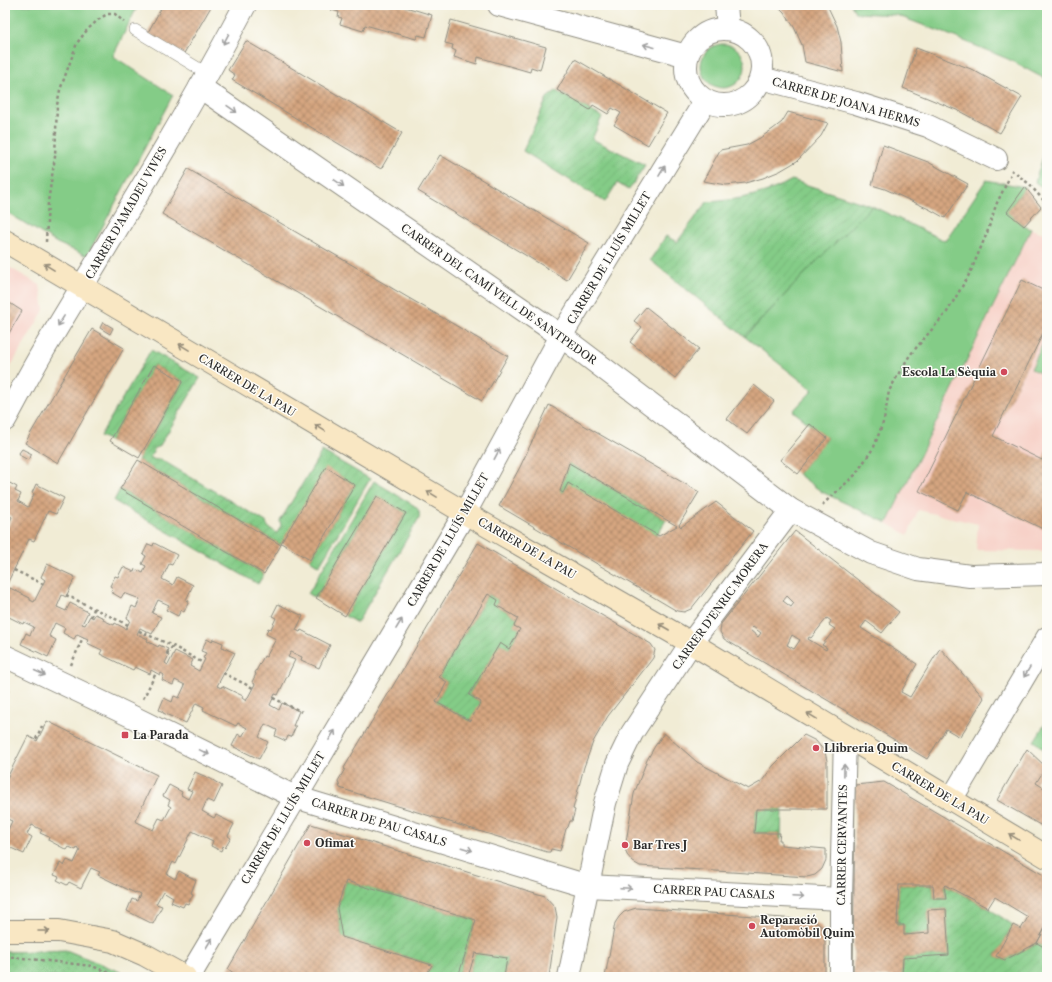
<svg xmlns="http://www.w3.org/2000/svg" width="1052" height="982" font-family="'Libre Caslon Text',serif">
<style>
.built{fill:#f7d1c8}
.grass{fill:#84cc87;stroke:#587c59}
.park{fill:url(#park-dots);stroke:#587c59}
.garden{fill:url(#garden-furrows);stroke:#587c59}
.building{fill:url(#building-cross-hatch);fill-rule:evenodd}
.lines{fill:none;stroke-linecap:round;stroke-linejoin:round}
.lane-casing{stroke:#8e8c80;stroke-width:12}
.street-casing{stroke:#8e8c80;stroke-width:24}
.secondary-casing{stroke:#8e8c80;stroke-width:24}
.path{stroke:#8e8c80;stroke-width:2.5;stroke-dasharray:3 3;stroke-linecap:butt}
.lane{stroke:#fff;stroke-width:11}
.street{stroke:#fff;stroke-width:22}
.secondary{stroke:#f9e7c3;stroke-width:22}
.oneway{stroke:#a0a0a0}
.oneway2{stroke:#928977}
.poi-dot{fill:#d1495b;stroke:#fdfcf7;stroke-width:1.5}
.labels{text-anchor:middle;dominant-baseline:central;stroke-width:3;stroke-linejoin:round;paint-order:stroke}
.street-label{font-size:11px;fill:#2b2b2b;stroke:#fdfcf7}
.poi-label{font-size:11px;font-weight:bold;fill:#2b2b2b;stroke:#fdfcf7;text-anchor:start}
</style>
<defs>
<pattern id="park-dots" width="8" height="8" patternUnits="userSpaceOnUse"><rect width="8" height="8" fill="#84cc87"/><path d="M2 2h.1M6 6h.1" fill="none" stroke="#72af75" stroke-width="1.8" stroke-linecap="round"/></pattern>
<pattern id="garden-furrows" width="10" height="10" patternUnits="userSpaceOnUse"><rect width="10" height="10" fill="#84cc87"/><path d="M-1 1l2-2M0 10L10 0M9 11l2-2" fill="none" stroke="#72af75"/></pattern>
<pattern id="building-cross-hatch" width="8" height="8" patternUnits="userSpaceOnUse"><rect width="8" height="8" fill="#d5a680"/><path d="M0 0l8 8M0 8l8-8" fill="none" stroke="#ad8769"/></pattern>
</defs>
<rect width="100%" height="100%" fill="#fdfcf7"/>
<filter id="ink" filterUnits="userSpaceOnUse"><feTurbulence type="fractalNoise" baseFrequency=".025" numOctaves="2"/><feDisplacementMap in="SourceGraphic" scale="8" xChannelSelector="R" yChannelSelector="G"/><feConvolveMatrix kernelMatrix="1 2 1 2 8 2 1 2 1" color-interpolation-filters="sRGB"/></filter>
<filter id="wash" filterUnits="userSpaceOnUse"><feTurbulence type="fractalNoise" baseFrequency=".012" numOctaves="4" result="noise"/><feDisplacementMap in="SourceGraphic" scale="16" xChannelSelector="R" yChannelSelector="G"/><feGaussianBlur stdDeviation="0.9" result="paint"/><feColorMatrix in="noise" values="0 0 0 0 0 0 0 0 0 0 0 0 0 0 0 0 0 1.4 0 .05"/><feComposite in="paint" operator="in"/></filter>
<g filter="url(#wash)">
<rect width="100%" height="100%" fill="#f1ecd5"/>
<!-- built -->
<g class="built">
<polygon points="1031,229 1047,234 1047,551 976,550 978,524 918,510 908,535 887,523"/>
<polygon points="5,265 40,285 44,310 5,376"/>
</g>
<!-- grass -->
<g class="grass">
<polygon points="5,5 138,5 113,56 173,95 87,256 57,243 5,211"/>
<polygon points="851,5 1047,5 1047,80 1008,59 947,34 896,15 856,13"/>
<circle cx="723" cy="66" r="22"/>
<polygon points="1047,144 1047,191 1035,182"/>
<polygon points="986,180 1025,187 1007,212 1024,226 1031,229 887,523 822,492 798,474 827,438 793,411 813,390 745,337 810,268 872,206 945,241"/>
<polygon points="1047,335 1047,376 1031,369"/>
<polygon points="1047,721 1047,752 1034,741"/>
</g>
<!-- park -->
<polygon class="park" points="66,950 133,977 5,977 5,952"/>
<!-- garden -->
<g class="garden">
<polygon points="556,91 602,117 592,139 645,165 629,190 617,183 605,202 523,151 547,98"/>
<path d="M792,180L872,206L810,268L745,337L650,260L666,236L677,242L707,202C737,200 766,195 792,180Z"/>
<polygon points="151,350 200,378 159,447 155,448 150,457 155,460 160,459 266,522 268,527 277,533 281,526 280,521 322,451 370,479 319,566 310,560 355,485 326,468 281,545 138,460 175,396 182,381 154,365 110,441 100,436"/>
<polygon points="569,463 666,520 657,535 560,491"/>
<path d="M374,481L415,506C419,510 420,513 419,518L357,623L345,616L406,513L377,496L316,598L308,594Z"/>
<polygon points="120,489 264,574 258,584 114,501"/>
<polygon points="488,594 498,600 496,605 518,618 514,625 520,629 509,649 500,644 469,695 481,702 470,721 436,702 447,682 439,677"/>
<polygon points="756,809 782,809 781,840 779,840 779,833 754,833"/>
<polygon points="346,881 476,920 458,977 425,977 432,965 342,937 337,908"/>
<polygon points="899,885 933,885 934,898 946,898 944,886 945,885 988,908 1013,925 996,956 1005,960 1037,943 1047,949 1047,977 902,977 903,958 949,955 946,909 928,910 929,933 904,935 904,925 897,925"/>
<polygon points="475,953 507,958 504,977 468,977"/>
</g>
<g id="blocks">
<!-- building -->
<g class="building">
<polygon points="163,5 212,5 183,55 147,34"/>
<polygon points="332,5 399,5 432,15 426,37 418,35 416,39 365,25 363,31 340,24 342,18 338,17 339,12 331,10"/>
<polygon points="777,5 827,5 837,26 841,42 843,72 805,62 802,45 794,27 784,12"/>
<polygon points="451,20 546,47 540,70 531,67 530,72 478,57 477,64 454,57 456,51 452,49 453,45 445,43"/>
<polygon points="246,41 402,133 381,169 232,80 235,75 228,70"/>
<polygon points="916,48 971,69 1022,97 1000,133 959,111 903,88"/>
<polygon points="575,59 667,113 648,145 614,125 621,113 612,108 608,114 593,105 590,110 557,90"/>
<polygon points="788,112 828,123 821,136 797,161 780,171 763,178 745,183 726,185 703,181 720,150 747,145 760,138 773,129 782,122"/>
<polygon points="883,145 928,162 968,184 945,218 929,209 885,189 872,185"/>
<polygon points="440,155 589,243 567,280 418,191"/>
<polygon points="188,169 508,356 482,401 162,214"/>
<polygon points="1025,187 1041,207 1024,226 1007,212"/>
<polygon points="1022,280 1047,292 1047,325 993,436 1042,460 1047,449 1047,531 967,492 958,510 919,491"/>
<polygon points="5,300 22,311 5,340"/>
<polygon points="646,307 699,349 675,378 630,342 642,327 634,321"/>
<polygon points="103,322 113,328 110,334 100,328"/>
<polygon points="92,329 124,348 58,463 25,443"/>
<polygon points="154,365 183,381 139,458 110,441"/>
<polygon points="754,385 774,401 747,434 727,419"/>
<path d="M549,405L699,492L679,525L681,527L716,502L753,531L691,609L684,612L677,611L499,506L520,467ZM569,463L677,526L659,536L568,483L563,493L560,491Z"/>
<polygon points="810,424 827,438 798,474 780,460"/>
<polygon points="22,449 32,454 28,460 21,456 19,453"/>
<polygon points="138,460 281,545 264,574 120,489"/>
<polygon points="326,467 355,485 310,560 281,543"/>
<polygon points="6,481 17,487 15,491 21,494 18,501 28,507 34,494 32,493 36,484 64,498 56,514 48,511 34,541 29,539 5,588 9,590 10,588 30,598 30,600 34,602 45,580 41,577 47,564 75,577 66,597 62,595 57,607 66,611 70,603 88,612 82,624 85,625 90,616 93,618 95,614 104,618 103,620 114,625 115,623 126,629 130,620 127,618 132,606 136,608 140,599 124,593 121,598 111,592 113,588 110,586 115,576 118,577 123,567 134,572 135,569 143,573 146,566 142,564 146,556 143,554 148,544 153,546 154,543 177,555 172,565 169,564 162,579 173,585 177,577 193,585 186,600 189,601 184,612 181,610 178,616 166,610 169,605 158,600 152,613 161,617 152,634 140,628 137,634 148,639 147,641 158,647 159,645 168,649 166,654 169,655 165,663 168,665 175,651 193,660 190,666 199,671 205,659 203,658 206,653 201,651 207,639 212,642 213,639 223,643 222,647 235,653 217,686 221,688 222,686 243,696 242,698 246,701 255,684 252,682 256,674 255,673 264,656 266,657 276,639 266,634 268,628 271,629 276,618 272,616 278,604 303,616 296,630 300,632 301,630 330,645 319,668 301,660 302,657 291,652 288,657 295,660 278,695 275,694 270,705 279,710 282,703 299,711 293,726 296,726 291,737 288,736 286,741 275,736 277,730 265,724 259,737 268,742 259,759 232,746 238,734 242,737 247,728 238,723 236,726 203,710 204,707 196,703 186,723 163,713 163,712 159,710 164,698 172,702 174,696 179,698 185,685 175,680 173,685 162,680 164,675 161,673 160,675 151,670 150,674 135,667 133,670 100,654 102,650 87,643 88,639 77,634 74,639 63,633 65,628 55,623 49,636 56,640 48,657 21,644 26,633 30,635 34,627 24,622 23,624 5,615 5,530 6,527 7,528 12,517 5,513"/>
<polygon points="377,496 406,513 345,616 316,598"/>
<path d="M795,531L899,612L882,633L866,621L861,628L917,664L901,692L910,697L940,648L984,698L960,737L946,729L927,759L724,639L720,632L721,624ZM787,596L794,603L791,607L783,601ZM827,618L831,621L829,625L835,629L822,645L827,648L826,650L808,639L809,637L811,638ZM753,627L761,633L758,637L750,630ZM792,635L800,640L794,649L787,645Z"/>
<path d="M478,543L651,644L655,650L653,658L608,716L593,742L584,767L573,809L575,810L572,821H570L568,827L566,829L560,851L551,849L550,852H547L349,791L340,788L338,781L345,769L344,768ZM488,594L498,600L496,605L518,618L514,626L520,629L509,649L500,643L469,695L481,702L470,721L436,702L447,682L439,677Z"/>
<polygon points="5,689 9,691 5,699"/>
<polygon points="47,721 157,775 135,821 153,830 159,818 164,820 171,807 168,805 170,800 163,796 169,785 182,792 181,795 188,799 192,791 187,789 195,772 211,779 222,786 214,803 207,800 202,811 214,818 216,815 234,824 228,836 231,838 225,848 223,846 221,851 211,846 213,841 192,831 176,864 173,862 167,874 175,879 179,871 196,880 191,893 193,894 188,904 185,903 183,907 171,902 173,897 163,891 156,904 162,906 153,924 127,911 132,899 137,901 140,894 136,892 135,893 98,875 100,872 91,868 81,888 69,882 67,885 57,880 59,877 54,875 60,863 64,866 67,860 74,863 80,850 77,848 76,850 69,847 67,850 48,840 49,837 40,833 42,830 32,825 27,834 32,837 24,854 11,848 9,851 5,849 5,831 7,832 12,821 5,818 5,782 28,736 37,741"/>
<polygon points="664,733 697,762 748,789 762,781 773,766 804,735 816,741 825,752 827,761 827,809 756,809 754,833 780,833 779,840 781,840 781,845 826,849 826,860 822,869 815,875 807,877 640,866 633,862 627,855 625,848 634,794 647,760 655,746"/>
<polygon points="1027,749 1046,767 1036,783 1047,790 1047,829 997,800"/>
<polygon points="884,782 1047,877 1047,924 1037,943 1005,960 996,956 1013,925 1021,929 1028,917 995,897 988,908 945,885 944,886 946,898 934,898 933,885 899,885 897,925 904,925 904,935 929,933 928,910 946,909 949,955 903,958 902,977 853,977 855,785"/>
<polygon points="311,824 545,896 555,907 557,917 549,977 504,977 507,958 475,953 468,977 458,977 476,920 346,881 337,908 342,937 432,965 425,977 239,977 228,969"/>
<polygon points="636,908 813,920 821,926 825,935 825,977 605,977 615,923 619,917 624,912"/>
<polygon points="1047,925 1047,949 1037,943"/>
</g>
</g>
</g>
<g filter="url(#ink)">
<use href="#blocks" fill-opacity="0" stroke="#8e8c80" stroke-width="1"/>
<g class="lines">
<!-- lane casing -->
<g class="lane-casing">
<polyline id="lane" points="135,30 208,74"/>
</g>
<!-- street casing -->
<g class="street-casing">
<g id="street">
<polyline points="499,5 687,56"/>
<polyline points="726,5 728,28"/>
<circle cx="724" cy="67" r="38"/>
<polyline points="761,78 856,103 928,126 996,159"/>
<polyline points="200,87 561,336 791,510 871,553 918,569 970,576 1047,574"/>
<path d="M5,420C21,391 36,361 54,333C119,225 186,117 245,5"/>
<polyline points="5,656 131,716 295,797 588,886 841,899"/>
<polyline points="951,800 1047,638"/>
<polyline points="189,977 465,513 561,336 705,101"/>
<polyline points="569,977 605,803 617,764 632,733 691,643 791,510"/>
<polyline points="841,977 841,899 845,736"/>
</g>
</g>
<!-- secondary casing -->
<g class="secondary-casing">
<g id="secondary">
<polyline points="5,241 465,513 691,643 1047,857"/>
<polyline points="5,931 59,931 113,941 145,955 185,977"/>
</g>
</g>
<!-- path -->
<g class="path">
<polyline points="1011,170 1028,183 1047,204"/>
<polyline points="46,242 48,202 55,157 57,105 60,90 77,43 87,30 98,20 107,14 115,14 124,22"/>
<polyline points="822,505 855,475 874,447 884,420 889,391 899,373 910,355 947,312 970,273 987,233 996,205 1011,174"/>
<polyline points="14,570 43,584"/>
<polyline points="66,595 128,625"/>
<polyline points="91,617 94,609"/>
<polyline points="139,631 173,646 203,663"/>
<polyline points="167,654 173,646"/>
<polyline points="71,665 83,637"/>
<polyline points="223,673 253,688"/>
<polyline points="273,698 302,712"/>
<polyline points="143,699 156,673"/>
<polyline points="36,739 42,726"/>
<polyline points="5,956 92,966 119,977"/>
</g>
<!-- lane -->
<use href="#lane" class="lane"/>
<!-- street -->
<use href="#street" class="street"/>
<!-- secondary -->
<use href="#secondary" class="secondary"/>
</g>
<!-- one-way arrows -->
<defs><path id="oneway-shaft" d="M-6 0H5M1.5-3L5.5 0L1.5 3" fill="none" stroke-width="1.6" stroke-linecap="round" stroke-linejoin="round"/></defs>
<g class="oneway">
<use href="#oneway-shaft" transform="translate(226 39) rotate(118)"/>
<use href="#oneway-shaft" transform="translate(649 46) rotate(-165)"/>
<use href="#oneway-shaft" transform="translate(232 109) rotate(35)"/>
<use href="#oneway-shaft" transform="translate(662 171) rotate(-59)"/>
<use href="#oneway-shaft" transform="translate(339 183) rotate(35)"/>
<use href="#oneway-shaft" transform="translate(61 321) rotate(122)"/>
<use href="#oneway-shaft" transform="translate(497 454) rotate(-62)"/>
<use href="#oneway-shaft" transform="translate(399 624) rotate(-59)"/>
<use href="#oneway-shaft" transform="translate(1027 672) rotate(121)"/>
<use href="#oneway-shaft" transform="translate(40 673) rotate(25)"/>
<use href="#oneway-shaft" transform="translate(332 735) rotate(-59)"/>
<use href="#oneway-shaft" transform="translate(204 752) rotate(26)"/>
<use href="#oneway-shaft" transform="translate(844 770) rotate(-89)"/>
<use href="#oneway-shaft" transform="translate(467 849) rotate(17)"/>
<use href="#oneway-shaft" transform="translate(626 888) rotate(3)"/>
<use href="#oneway-shaft" transform="translate(798 897) rotate(3)"/>
<use href="#oneway-shaft" transform="translate(209 943) rotate(-59)"/>
</g>
<g class="oneway2">
<use href="#oneway-shaft" transform="translate(49 267) rotate(-149)"/>
<use href="#oneway-shaft" transform="translate(184 347) rotate(-149)"/>
<use href="#oneway-shaft" transform="translate(320 428) rotate(-149)"/>
<use href="#oneway-shaft" transform="translate(432 494) rotate(-149)"/>
<use href="#oneway-shaft" transform="translate(664 627) rotate(-150)"/>
<use href="#oneway-shaft" transform="translate(812 716) rotate(-149)"/>
<use href="#oneway-shaft" transform="translate(1014 837) rotate(-149)"/>
<use href="#oneway-shaft" transform="translate(44 931)"/>
</g>
</g>
<!-- markers -->
<g class="poi-dot">
<circle cx="1004" cy="372" r="4"/>
<rect x="121" y="731" width="8" height="8" rx="2"/>
<circle cx="816" cy="748" r="4"/>
<circle cx="307" cy="843" r="4"/>
<circle cx="625" cy="845" r="4"/>
<circle cx="752" cy="926" r="4"/>
</g>
<g class="labels">
<!-- street labels -->
<g class="street-label">
<text transform="translate(846 102) rotate(16)">CARRER DE JOANA HERMS</text>
<text transform="translate(126 213) rotate(-60)">CARRER D'AMADEU VIVES</text>
<text transform="translate(609 258) rotate(-59)">CARRER DE LLUÍS MILLET</text>
<text transform="translate(499 294) rotate(35)">CARRER DEL CAMÍ VELL DE SANTPEDOR</text>
<text transform="translate(247 385) rotate(31)">CARRER DE LA PAU</text>
<text transform="translate(448 540) rotate(-60)">CARRER DE LLUÍS MILLET</text>
<text transform="translate(527 548) rotate(30)">CARRER DE LA PAU</text>
<text transform="translate(720 606) rotate(-54)">CARRER D'ENRIC MORERA</text>
<text transform="translate(940 793) rotate(31)">CARRER DE LA PAU</text>
<text transform="translate(283 818) rotate(-59)">CARRER DE LLUÍS MILLET</text>
<text transform="translate(379 822) rotate(17)">CARRER DE PAU CASALS</text>
<text transform="translate(842 845) rotate(-89)">CARRER CERVANTES</text>
<text transform="translate(714 892) rotate(3)">CARRER PAU CASALS</text>
</g>
<!-- poi labels -->
<g class="poi-label">
<text x="996" y="372" text-anchor="end">Escola La Sèquia</text>
<text x="133" y="735">La Parada</text>
<text x="824" y="748">Llibreria Quim</text>
<text x="315" y="843">Ofimat</text>
<text x="633" y="845">Bar Tres J</text>
<text x="760" y="920">Reparació<tspan x="760" dy="13">Automòbil Quim</tspan></text>
</g>
</g>
<!-- margin -->
<rect width="1052" height="982" fill="none" stroke="#fdfcf7" stroke-width="20"/>
</svg>
